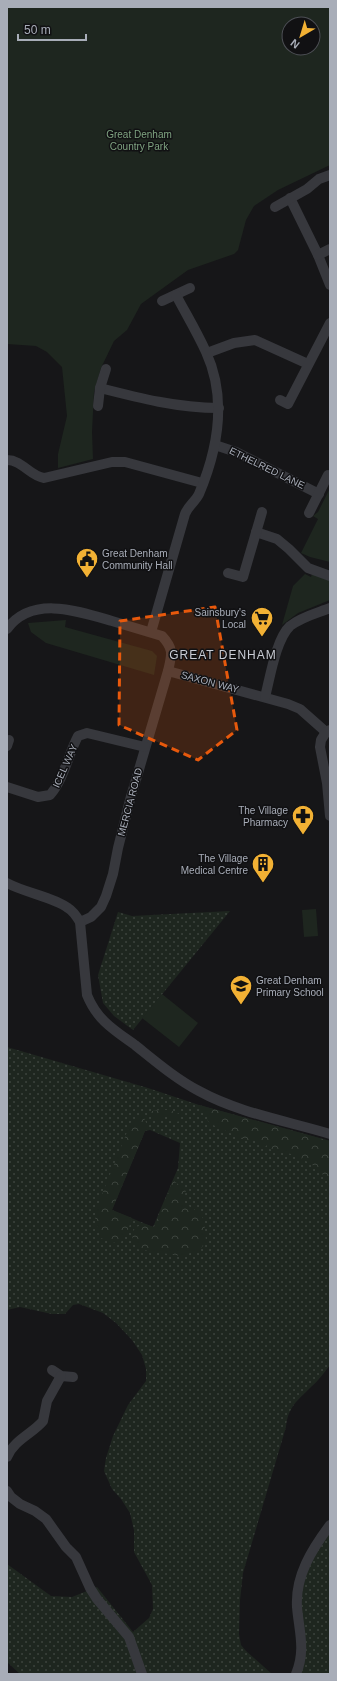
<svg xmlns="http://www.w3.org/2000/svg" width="337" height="1681" font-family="Helvetica,sans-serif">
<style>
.grass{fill:url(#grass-dots);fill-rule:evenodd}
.forest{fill:url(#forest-crowns)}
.park{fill:#1e261f;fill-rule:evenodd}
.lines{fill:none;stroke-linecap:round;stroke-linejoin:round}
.minor{stroke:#37383d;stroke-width:10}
.marked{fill:#e8590c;fill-opacity:0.2;stroke:#e8590c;stroke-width:3;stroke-dasharray:8 5;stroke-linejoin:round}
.labels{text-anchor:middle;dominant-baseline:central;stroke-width:3;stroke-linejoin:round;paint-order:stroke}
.park-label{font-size:10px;fill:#7fa381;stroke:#111113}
.street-label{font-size:10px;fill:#a8adb8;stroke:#111113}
.poi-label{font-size:10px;fill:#a8adb8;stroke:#111113;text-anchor:end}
.quarter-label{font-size:12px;letter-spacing:1px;fill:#c9ccd4;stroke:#111113}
</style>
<defs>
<pattern id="grass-dots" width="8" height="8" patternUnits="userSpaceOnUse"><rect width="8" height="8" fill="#1e261f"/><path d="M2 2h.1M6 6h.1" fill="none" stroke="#3c433d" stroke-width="1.8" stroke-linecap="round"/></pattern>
<pattern id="forest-crowns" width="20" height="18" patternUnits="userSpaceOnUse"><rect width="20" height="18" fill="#1e261f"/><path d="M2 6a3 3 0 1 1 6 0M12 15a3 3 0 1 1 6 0" fill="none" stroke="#3c433d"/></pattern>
</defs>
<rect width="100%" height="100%" fill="#161618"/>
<!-- grass -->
<g class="grass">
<polygon points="230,911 133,1030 114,1016 103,1003 98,975 118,912 132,916"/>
<path d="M7,1047L148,1088L199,1105L330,1141V1365C324,1373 318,1381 311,1387C297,1401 288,1407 286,1427L243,1573L240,1600L239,1634L241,1645L246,1651L272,1674H20L7,1662V1564L51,1596L72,1597L97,1587L133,1632L149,1618L153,1609L152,1585L134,1552V1530L130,1513L121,1499L112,1489L104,1471L106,1458L113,1436L128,1405L146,1381V1369L142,1355L132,1340L116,1323L103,1313L79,1304L73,1305L65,1314H52L20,1307L7,1310ZM150,1130L180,1143L178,1168L153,1227L112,1210L145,1131Z"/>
<polygon points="330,1519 330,1674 292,1674 297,1658 302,1561"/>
</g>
<!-- forest -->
<g class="forest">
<path d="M199,1105L330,1141V1181C324,1178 323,1174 319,1170C306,1159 289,1151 272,1151L267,1145L265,1147L255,1139L248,1141C243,1137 239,1138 234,1135C225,1130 216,1127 208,1122L207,1113L200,1110Z"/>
<polygon points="161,1110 170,1110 179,1114 181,1121 175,1122 170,1117 163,1115 158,1122 147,1114 152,1111"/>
<polygon points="143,1115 149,1130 145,1131 112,1210 132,1218 128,1230 121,1242 111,1243 101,1238 95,1220 97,1207 131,1122"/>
<path d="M173,1180L186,1191L182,1202C206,1216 204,1215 206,1241L200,1250L181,1256L137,1249L131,1234L136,1227L145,1224L154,1227Z"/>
</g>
<!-- park -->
<g class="park">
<path d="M7,7H330V165L278,190L254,206L246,220L238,250L234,254L188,270L141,304L127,330L114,341L101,368L94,392L92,432L93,459L58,468V454L67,416L62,367L47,352L36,346L7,344ZM289,24H313V48H289Z"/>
<polygon points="330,488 330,562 310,557 301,553 318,519 313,516 318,512"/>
<polygon points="305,574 311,577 312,574 330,580 330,600 298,613 282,625 293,586"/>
<polygon points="66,620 65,627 152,651 157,656 154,675 46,643 31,632 28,623"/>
<polygon points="316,909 318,936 304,937 302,910"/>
<polygon points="162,994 198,1023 179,1047 142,1018"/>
</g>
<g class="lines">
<!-- minor -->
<g class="minor">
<polyline points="290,198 318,255 330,285"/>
<polyline points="275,207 307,189 319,179 330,175"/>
<polyline points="318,255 330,249"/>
<polyline points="162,301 190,288"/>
<polyline points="207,353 234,343 255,340 308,364"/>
<path d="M100,388C139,398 178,408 219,408"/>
<polyline points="280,400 288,404 330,323"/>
<polyline points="98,406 100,388 106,369"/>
<polyline points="215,445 236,452 319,494"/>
<path d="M7,460C22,460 30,476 44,478L112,462H125L202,483"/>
<polyline points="309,513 328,475"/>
<polyline points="256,532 277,539 289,549 308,568 330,576"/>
<polyline points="228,573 243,577 262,512"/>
<path d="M7,629C32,595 78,611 112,621C129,626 145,631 162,636C174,649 172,654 168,671L130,800L118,848L113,874L106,896L101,907L91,917L80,922"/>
<path d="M151,632L185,514C188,506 195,502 199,494C218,449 227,398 206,352C197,332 186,314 176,295"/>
<polyline points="168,671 288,704 300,709 326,732"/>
<path d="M265,697C270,678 276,639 290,626C301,617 317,613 330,608"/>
<polyline points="330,730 326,732 321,740 320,747 327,783 330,816"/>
<polyline points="7,746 9,740"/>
<path d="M7,787L38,797L50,795C64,779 68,755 78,736L87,733L145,747"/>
<path d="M7,883C25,893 54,897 68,908C73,911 77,917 80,922L87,995C97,1020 114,1030 135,1045C155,1061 176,1079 199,1091C239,1113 287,1121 330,1134"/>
<polyline points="52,1370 61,1376 73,1377"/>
<path d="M7,1457C14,1440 32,1434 43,1421L47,1401L61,1376"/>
<polyline points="7,1491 11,1497 20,1504 35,1511 46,1519 66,1547 76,1557 90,1588 97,1599 129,1637 142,1674"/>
<path d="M296,1674C306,1650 299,1631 297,1607C295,1576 312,1549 330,1525"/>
</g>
</g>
<!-- marked area -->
<path class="marked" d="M215,607L237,730L198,760L119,725L120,621Z"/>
<!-- icons -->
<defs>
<g id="civic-pin" transform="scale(1.15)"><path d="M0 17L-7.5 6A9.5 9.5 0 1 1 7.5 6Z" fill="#f2b134" stroke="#111113"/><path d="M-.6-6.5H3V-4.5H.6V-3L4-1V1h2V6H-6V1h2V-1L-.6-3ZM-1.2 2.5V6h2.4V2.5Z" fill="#111"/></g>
<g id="supermarket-pin" transform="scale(1.15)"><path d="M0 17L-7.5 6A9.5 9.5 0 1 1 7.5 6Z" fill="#f2b134" stroke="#111113"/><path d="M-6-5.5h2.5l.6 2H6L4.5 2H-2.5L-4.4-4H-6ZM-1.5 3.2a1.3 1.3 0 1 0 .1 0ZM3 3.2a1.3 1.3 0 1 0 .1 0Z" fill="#111"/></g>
<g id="pharmacy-pin" transform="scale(1.15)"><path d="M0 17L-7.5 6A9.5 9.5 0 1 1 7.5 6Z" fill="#f2b134" stroke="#111113"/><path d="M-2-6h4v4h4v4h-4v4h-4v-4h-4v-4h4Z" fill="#111"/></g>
<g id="building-pin" transform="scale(1.15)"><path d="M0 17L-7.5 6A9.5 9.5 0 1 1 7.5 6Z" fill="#f2b134" stroke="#111113"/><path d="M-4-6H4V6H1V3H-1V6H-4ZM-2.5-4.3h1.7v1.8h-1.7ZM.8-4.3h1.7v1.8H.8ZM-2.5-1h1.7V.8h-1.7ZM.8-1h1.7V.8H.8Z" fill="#111"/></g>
<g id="school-pin" transform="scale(1.15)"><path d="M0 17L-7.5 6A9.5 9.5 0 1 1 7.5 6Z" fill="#f2b134" stroke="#111113"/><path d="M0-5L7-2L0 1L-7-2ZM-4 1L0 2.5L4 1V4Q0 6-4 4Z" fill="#111"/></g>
</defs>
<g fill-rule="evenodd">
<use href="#civic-pin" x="87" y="559"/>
<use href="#supermarket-pin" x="262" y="618"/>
<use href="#pharmacy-pin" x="303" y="816"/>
<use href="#building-pin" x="263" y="864"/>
<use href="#school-pin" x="241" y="986"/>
</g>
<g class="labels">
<!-- park labels -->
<g class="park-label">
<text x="139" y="134">Great Denham<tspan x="139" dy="12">Country Park</tspan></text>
</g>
<!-- street labels -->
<g class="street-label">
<text transform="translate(267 468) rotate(26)">ETHELRED LANE</text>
<text transform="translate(210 682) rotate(15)">SAXON WAY</text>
<text transform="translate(65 766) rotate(-66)">ICEL WAY</text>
<text transform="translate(130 802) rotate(-75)">MERCIA ROAD</text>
</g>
<!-- poi labels -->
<g class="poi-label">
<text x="102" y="553" text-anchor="start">Great Denham<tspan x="102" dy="12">Community Hall</tspan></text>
<text x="246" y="612">Sainsbury's<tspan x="246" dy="12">Local</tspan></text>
<text x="288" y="810">The Village<tspan x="288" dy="12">Pharmacy</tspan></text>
<text x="248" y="858">The Village<tspan x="248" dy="12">Medical Centre</tspan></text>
<text x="256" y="980" text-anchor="start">Great Denham<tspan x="256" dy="12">Primary School</tspan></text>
</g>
<!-- quarter labels -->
<g class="quarter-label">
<text x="223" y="655">GREAT DENHAM</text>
</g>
</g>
<!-- border -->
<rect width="337" height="1681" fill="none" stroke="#a8adb8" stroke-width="16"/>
<!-- north arrow -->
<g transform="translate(301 36) rotate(218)"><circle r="19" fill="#111113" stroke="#4d4f55"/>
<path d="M0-3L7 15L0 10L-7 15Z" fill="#f2b134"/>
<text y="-6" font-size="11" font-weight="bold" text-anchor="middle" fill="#a8adb8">N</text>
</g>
<!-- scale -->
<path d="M18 34v6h68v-6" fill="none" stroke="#a8adb8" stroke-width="2"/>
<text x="24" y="34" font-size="12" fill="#a8adb8" stroke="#111113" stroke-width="3" paint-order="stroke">50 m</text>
</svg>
